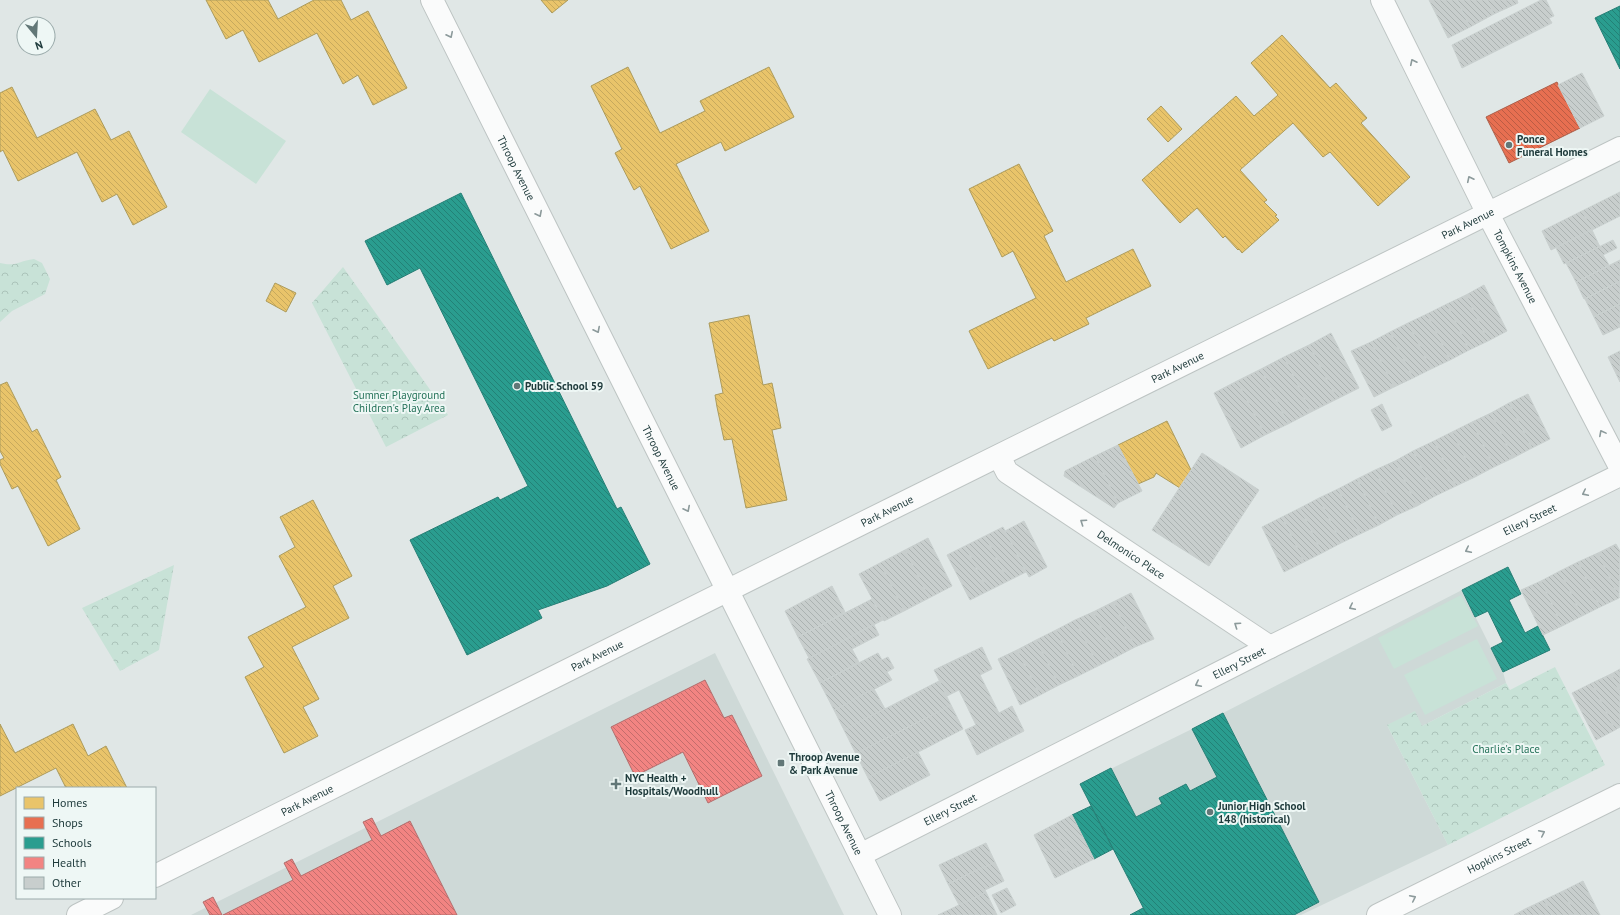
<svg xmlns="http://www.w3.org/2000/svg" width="1620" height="915" font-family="'PT Sans',sans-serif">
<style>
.built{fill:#ced9d7}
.park{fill:url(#park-crowns)}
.pitch{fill:#c8e2d7}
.homes{fill:url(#homes-back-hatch);stroke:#ac9b5c}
.shops{fill:url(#shops-back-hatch);stroke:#ab5f4a}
.schools{fill:url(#schools-back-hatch);stroke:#267f76}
.health{fill:url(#health-back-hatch);stroke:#b26e6d}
.building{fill:url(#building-back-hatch);stroke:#c9d0cf}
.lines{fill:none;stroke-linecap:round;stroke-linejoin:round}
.street-casing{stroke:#bdc4c3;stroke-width:24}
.street{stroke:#fafbfb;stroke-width:22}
.oneway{stroke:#8c9a9b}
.poi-dot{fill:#627777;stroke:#eef7f5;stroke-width:1.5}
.labels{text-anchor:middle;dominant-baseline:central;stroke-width:4;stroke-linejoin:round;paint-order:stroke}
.poi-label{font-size:11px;font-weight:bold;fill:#1e3a3b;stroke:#eef7f5;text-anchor:start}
.street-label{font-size:11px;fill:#1e3a3b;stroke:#eef7f5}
.park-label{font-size:11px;fill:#26735a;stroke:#eef7f5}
</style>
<defs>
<pattern id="park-crowns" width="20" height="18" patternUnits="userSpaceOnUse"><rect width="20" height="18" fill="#c8e2d7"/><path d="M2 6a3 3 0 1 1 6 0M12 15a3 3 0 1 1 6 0" fill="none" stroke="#abc3b9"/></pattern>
<pattern id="homes-back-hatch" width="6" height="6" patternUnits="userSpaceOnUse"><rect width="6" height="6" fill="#e9c46a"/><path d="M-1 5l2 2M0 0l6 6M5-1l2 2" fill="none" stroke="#c7a95d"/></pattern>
<pattern id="shops-back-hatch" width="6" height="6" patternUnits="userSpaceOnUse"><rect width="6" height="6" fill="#e76f51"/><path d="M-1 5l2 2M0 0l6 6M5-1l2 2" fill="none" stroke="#bb5c44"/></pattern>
<pattern id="schools-back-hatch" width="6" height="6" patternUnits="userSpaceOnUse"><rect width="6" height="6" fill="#2a9d8f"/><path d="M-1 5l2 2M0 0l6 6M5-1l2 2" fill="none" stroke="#238176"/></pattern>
<pattern id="health-back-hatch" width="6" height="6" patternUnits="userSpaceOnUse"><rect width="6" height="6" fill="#f28482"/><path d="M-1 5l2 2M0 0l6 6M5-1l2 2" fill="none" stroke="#c36d6c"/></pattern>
<pattern id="building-back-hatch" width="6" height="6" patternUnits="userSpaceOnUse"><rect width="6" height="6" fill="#c8cecd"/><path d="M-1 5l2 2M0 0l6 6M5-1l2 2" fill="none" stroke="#abb2b1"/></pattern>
</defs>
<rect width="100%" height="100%" fill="#e0e7e6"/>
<!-- built -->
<g class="built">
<polygon points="1462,590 1503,672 1506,683 1422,726 1387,725 1448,845 1301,915 1147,915 1080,784 1192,729"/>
<polygon points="715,653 844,915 191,915"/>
</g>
<!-- park -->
<g class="park">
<path d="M34,259L42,263L50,279L45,294L12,311L0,322V263C17,267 18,261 34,259Z"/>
<polygon points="343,267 448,415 386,447 312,303"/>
<polygon points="174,565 159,650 120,671 82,608"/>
<polygon points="1555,667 1605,765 1448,845 1387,725 1415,711 1422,726 1506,683 1510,690"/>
</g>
<!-- pitch -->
<g class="pitch">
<polygon points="210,89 286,141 256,184 181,132"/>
<polygon points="1461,595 1478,626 1394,669 1378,638"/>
<polygon points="1477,639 1497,679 1425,715 1404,675"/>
</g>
<!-- homes -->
<g class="homes">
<polygon points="206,0 268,0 278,19 314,0 341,0 351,20 368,11 407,88 373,105 358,75 343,84 317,33 259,62 243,30 226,39"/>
<polygon points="541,0 568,0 552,13"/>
<polygon points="1282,35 1330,88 1336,83 1367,118 1361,123 1410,177 1378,206 1330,152 1323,157 1293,123 1240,170 1267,200 1264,202 1277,215 1275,216 1279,220 1242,253 1239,249 1238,250 1225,236 1223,238 1197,208 1180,223 1142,180 1236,96 1254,116 1278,95 1251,63"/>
<polygon points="628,67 660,133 705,111 700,101 769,67 794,117 725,151 721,142 676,164 709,231 671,249 640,186 634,190 615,153 622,149 591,86"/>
<polygon points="12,87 37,138 95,109 111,140 129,131 167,207 133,225 117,194 102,202 77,152 18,181 3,150 0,152 0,93"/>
<polygon points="1161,106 1182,129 1168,142 1147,119"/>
<polygon points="1019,164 1053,231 1044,236 1066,282 1133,249 1151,286 1086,318 1089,324 1054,341 1052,338 988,369 969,331 1036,298 1013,251 1002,257 969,189"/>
<polygon points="275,283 296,293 286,312 266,301"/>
<polygon points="749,315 763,385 772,383 781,428 772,430 787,500 746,508 732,439 724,440 717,407 715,395 723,393 709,323"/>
<polygon points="7,382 32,432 37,429 61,477 56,480 80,529 48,546 18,486 12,489 0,464 0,460 4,458 0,451 0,385"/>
<polygon points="1167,421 1191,470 1180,488 1156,473 1154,477 1138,484 1118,445"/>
<polygon points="313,500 352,576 333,586 349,618 292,647 319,699 303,707 318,736 284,753 245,677 264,667 248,637 306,607 279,556 295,547 280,517"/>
<polygon points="0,724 15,753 73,724 88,756 106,746 127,788 66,788 56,768 0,796"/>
</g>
<!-- shops -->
<polygon class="shops" points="1557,82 1580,128 1509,163 1486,117"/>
<!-- schools -->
<g class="schools">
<polygon points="1620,6 1620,69 1595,18"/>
<polygon points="461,193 617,509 621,507 650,564 607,586 538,610 542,618 467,655 410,540 498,497 500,500 528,486 420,268 387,285 365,241"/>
<polygon points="1508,567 1521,594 1509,600 1525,633 1538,626 1550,650 1503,672 1491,648 1503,642 1488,611 1475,617 1462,590"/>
<polygon points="1223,713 1319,902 1294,915 1147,915 1080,784 1111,768 1136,817 1162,804 1159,798 1186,784 1190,791 1217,777 1192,729"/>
<polygon points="1091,806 1113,849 1094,859 1072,815"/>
<polygon points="1143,908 1147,915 1130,915"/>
</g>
<!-- health -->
<g class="health">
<polygon points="705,680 724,718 732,715 762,776 708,803 683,752 635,776 611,727"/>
<polygon points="372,818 381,836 410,821 457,915 223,915 293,880 284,863 292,859 301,876 372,840 363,822"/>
<polygon points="213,897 222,915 210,915 203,902"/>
</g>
<!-- building -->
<g class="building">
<polygon points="1429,0 1457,0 1470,27 1448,38"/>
<polygon points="1457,0 1487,0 1494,14 1470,27"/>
<polygon points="1487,0 1517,0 1518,3 1494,14"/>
<polygon points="1541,0 1546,0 1554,16 1549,18 1552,23 1462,68 1452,45"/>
<polygon points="1582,73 1604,116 1580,128 1558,85"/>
<polygon points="1620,192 1620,216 1592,230 1582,211"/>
<polygon points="1582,211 1592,230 1551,250 1542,231"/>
<polygon points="1592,230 1600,247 1564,264 1556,248"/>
<polygon points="1613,240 1617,248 1603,255 1609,265 1576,282 1566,263"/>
<polygon points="1620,260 1620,281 1584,299 1576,282"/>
<polygon points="1620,281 1620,304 1594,317 1585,299"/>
<polygon points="1484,285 1507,331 1488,341 1466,295"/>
<polygon points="1466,295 1488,341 1469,350 1447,304"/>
<polygon points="1447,304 1469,350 1450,360 1427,314"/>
<polygon points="1620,304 1620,327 1603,335 1594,317"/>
<polygon points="1427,314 1450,360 1431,369 1408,323"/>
<polygon points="1408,323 1431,369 1413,378 1390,332"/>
<polygon points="1390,332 1413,378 1394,387 1371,342"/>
<polygon points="1331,333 1359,388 1337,399 1309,345"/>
<polygon points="1371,342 1394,387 1374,397 1351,351"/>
<polygon points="1309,345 1337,399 1311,412 1284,357"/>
<polygon points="1620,351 1620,382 1608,357"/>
<polygon points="1284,357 1311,412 1288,424 1261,369"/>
<polygon points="1261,369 1288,424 1265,435 1237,381"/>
<polygon points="1237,381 1265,435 1241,448 1214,393"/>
<polygon points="1528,394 1550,439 1532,448 1509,403"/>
<polygon points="1509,403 1532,448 1513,458 1491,413"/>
<polygon points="1382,404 1392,426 1382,431 1371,410"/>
<polygon points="1491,413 1513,458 1494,467 1472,422"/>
<polygon points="1472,422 1494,467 1475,477 1452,432"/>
<polygon points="1452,432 1475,477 1456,486 1434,441"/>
<polygon points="1434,441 1456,486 1435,496 1413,451"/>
<polygon points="1118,445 1142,491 1118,503 1095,456"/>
<polygon points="1413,451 1435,496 1417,506 1395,461"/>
<polygon points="1202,453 1259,490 1209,566 1152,530"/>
<polygon points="1095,456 1118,503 1114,508 1064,476 1065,471"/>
<polygon points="1395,461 1417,506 1397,515 1375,470"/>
<polygon points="1375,470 1397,515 1379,525 1357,479"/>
<polygon points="1357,479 1379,525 1360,534 1338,489"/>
<polygon points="1338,489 1360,534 1341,543 1319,498"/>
<polygon points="1319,498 1341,543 1322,553 1300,508"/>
<polygon points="1300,508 1322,553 1304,562 1282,517"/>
<polygon points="1282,517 1304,562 1284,572 1262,527"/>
<polygon points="1024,521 1047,567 1029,577 1005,531"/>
<polygon points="1003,527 1026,572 1008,581 985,536"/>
<polygon points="985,536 1008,581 988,591 965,546"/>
<polygon points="928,538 952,586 929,598 905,550"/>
<polygon points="1616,544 1620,551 1619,598 1598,553"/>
<polygon points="965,546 988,591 970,600 947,555"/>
<polygon points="905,550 929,598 904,611 880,563"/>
<polygon points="1598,553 1619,598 1600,607 1578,562"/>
<polygon points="1578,562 1600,607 1582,616 1560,571"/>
<polygon points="880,563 904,611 884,621 859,574"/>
<polygon points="1560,571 1582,616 1562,626 1541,581"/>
<polygon points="1541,581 1562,626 1543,635 1521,590"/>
<polygon points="832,586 845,612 798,637 785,611"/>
<polygon points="1131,593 1154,639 1135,647 1113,602"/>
<polygon points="872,599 883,620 809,658 798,637"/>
<polygon points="1113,602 1135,647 1116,657 1093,612"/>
<polygon points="1093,612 1116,657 1098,666 1075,620"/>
<polygon points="1075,620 1098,666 1078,676 1056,630"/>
<polygon points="874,625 879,635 852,649 859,662 820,683 807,659"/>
<polygon points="1056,630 1078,676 1059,685 1036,640"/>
<polygon points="1036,640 1059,685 1040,695 1017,650"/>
<polygon points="982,647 992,669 980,675 999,713 1012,706 1024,731 977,755 965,730 976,725 959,690 947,696 934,670"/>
<polygon points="1017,650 1040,695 1020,705 998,659"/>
<polygon points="878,653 882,660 888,657 894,668 887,672 892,680 834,710 820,683"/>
<polygon points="1620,669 1620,692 1611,674"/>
<polygon points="1611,674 1620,692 1620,727 1615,730 1592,683"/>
<polygon points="939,681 951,705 856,754 844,730"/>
<polygon points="1592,683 1615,730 1596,740 1572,693"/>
<polygon points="874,689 885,709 844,730 834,710"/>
<polygon points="951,705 963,729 868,778 856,754"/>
<polygon points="918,752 930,775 880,801 868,778"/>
<polygon points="1072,815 1094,859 1075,868 1053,825"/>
<polygon points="1053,825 1075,868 1055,878 1034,835"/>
<polygon points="986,843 995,862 948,884 939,865"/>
<polygon points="995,862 1004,881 985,890 986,892 959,905 948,884"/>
<polygon points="1583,881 1600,915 1575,915 1563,891"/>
<polygon points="1007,888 1016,905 1001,913 992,895"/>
<polygon points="1563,891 1575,915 1552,915 1544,900"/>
<polygon points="986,892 997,915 938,915 959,905"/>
<polygon points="1544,900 1552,915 1528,915 1525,909"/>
<polygon points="1525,909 1528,915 1514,915"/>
</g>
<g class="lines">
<!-- street casing -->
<g class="street-casing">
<g id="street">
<path id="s1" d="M432,0L890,915"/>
<path id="s2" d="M1382,0L1488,214L1620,467"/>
<path id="s3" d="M999,456L1007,472L1270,647"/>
<path id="s4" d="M860,855L1270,647L1620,475"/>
<path id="s5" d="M155,876L899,505L1620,148"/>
<polyline points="78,915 112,898"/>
<path id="s6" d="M1378,915L1620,795"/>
</g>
</g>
<!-- street -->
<use href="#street" class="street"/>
</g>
<!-- one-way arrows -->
<defs><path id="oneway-chevron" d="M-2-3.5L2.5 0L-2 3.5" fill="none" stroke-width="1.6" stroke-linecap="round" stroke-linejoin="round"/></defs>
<g class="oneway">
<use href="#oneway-chevron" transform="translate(450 35) rotate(64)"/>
<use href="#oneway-chevron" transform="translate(1413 62) rotate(-116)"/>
<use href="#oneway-chevron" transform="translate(1470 179) rotate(-116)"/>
<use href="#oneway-chevron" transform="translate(539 214) rotate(63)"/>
<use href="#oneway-chevron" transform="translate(597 330) rotate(63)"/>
<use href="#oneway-chevron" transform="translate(1602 433) rotate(-118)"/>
<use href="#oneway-chevron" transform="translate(1585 493) rotate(154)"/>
<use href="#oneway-chevron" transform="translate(687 509) rotate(63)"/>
<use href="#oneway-chevron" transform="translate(1083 522) rotate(-146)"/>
<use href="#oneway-chevron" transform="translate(1468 550) rotate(154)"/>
<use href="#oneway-chevron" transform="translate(1352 607) rotate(154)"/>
<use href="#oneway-chevron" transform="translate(1237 625) rotate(-146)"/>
<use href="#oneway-chevron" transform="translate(1198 684) rotate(153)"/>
<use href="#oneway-chevron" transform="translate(1542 833) rotate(-26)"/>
<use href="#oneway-chevron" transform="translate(1413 898) rotate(-26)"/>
</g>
<!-- markers -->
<g class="poi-dot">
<circle cx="1509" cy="145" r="4"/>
<circle cx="517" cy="386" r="4"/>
<rect x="777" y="759" width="8" height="8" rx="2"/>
<path d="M614 778h4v4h4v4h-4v4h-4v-4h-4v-4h4z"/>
<circle cx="1210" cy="812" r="4"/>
</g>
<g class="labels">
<!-- poi labels -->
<g class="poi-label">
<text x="1517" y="139">Ponce<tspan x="1517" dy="13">Funeral Homes</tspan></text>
<text x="525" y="386">Public School 59</text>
<text x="789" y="757">Throop Avenue<tspan x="789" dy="13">&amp; Park Avenue</tspan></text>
<text x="625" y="778">NYC Health +<tspan x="625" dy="13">Hospitals/Woodhull</tspan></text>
<text x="1218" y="806">Junior High School<tspan x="1218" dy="13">148 (historical)</tspan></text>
</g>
<!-- street labels -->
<g class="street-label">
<text stroke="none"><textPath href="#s1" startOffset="188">Throop Avenue</textPath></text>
<text stroke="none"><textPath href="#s5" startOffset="1466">Park Avenue</textPath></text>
<text stroke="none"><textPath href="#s2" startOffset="298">Tompkins Avenue</textPath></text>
<text stroke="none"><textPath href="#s5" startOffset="1142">Park Avenue</textPath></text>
<text stroke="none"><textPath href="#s1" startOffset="512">Throop Avenue</textPath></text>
<text stroke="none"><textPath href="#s5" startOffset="818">Park Avenue</textPath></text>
<text stroke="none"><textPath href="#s4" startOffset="749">Ellery Street</textPath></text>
<text stroke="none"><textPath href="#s3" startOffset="167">Delmonico Place</textPath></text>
<text stroke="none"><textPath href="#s5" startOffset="494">Park Avenue</textPath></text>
<text stroke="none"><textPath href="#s4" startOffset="425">Ellery Street</textPath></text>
<text stroke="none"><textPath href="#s5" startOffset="170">Park Avenue</textPath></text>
<text stroke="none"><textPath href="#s4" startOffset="101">Ellery Street</textPath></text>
<text stroke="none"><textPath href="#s1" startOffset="920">Throop Avenue</textPath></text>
<text stroke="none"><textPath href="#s6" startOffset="135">Hopkins Street</textPath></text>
</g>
<!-- park labels -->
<g class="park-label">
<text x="399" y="395">Sumner Playground<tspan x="399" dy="13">Children's Play Area</tspan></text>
<text x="1506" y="749">Charlie's Place</text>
</g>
</g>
<!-- legend -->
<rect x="16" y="787" width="140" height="112" fill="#eef7f5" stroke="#9babab"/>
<rect x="24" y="797" width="20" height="12" fill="#e9c46a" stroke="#9babab"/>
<text x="52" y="807" font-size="12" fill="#1e3a3b">Homes</text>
<rect x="24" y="817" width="20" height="12" fill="#e76f51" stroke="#9babab"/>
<text x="52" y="827" font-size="12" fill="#1e3a3b">Shops</text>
<rect x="24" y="837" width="20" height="12" fill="#2a9d8f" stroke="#9babab"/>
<text x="52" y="847" font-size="12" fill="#1e3a3b">Schools</text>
<rect x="24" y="857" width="20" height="12" fill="#f28482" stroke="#9babab"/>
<text x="52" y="867" font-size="12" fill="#1e3a3b">Health</text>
<rect x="24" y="877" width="20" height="12" fill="#c8cecd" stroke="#9babab"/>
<text x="52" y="887" font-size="12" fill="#1e3a3b">Other</text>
<!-- north arrow -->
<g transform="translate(36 36) rotate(162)"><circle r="19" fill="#eef7f5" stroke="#9babab"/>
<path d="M0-3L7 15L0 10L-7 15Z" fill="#627777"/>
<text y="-6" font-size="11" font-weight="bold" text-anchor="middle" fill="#1e3a3b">N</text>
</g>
</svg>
